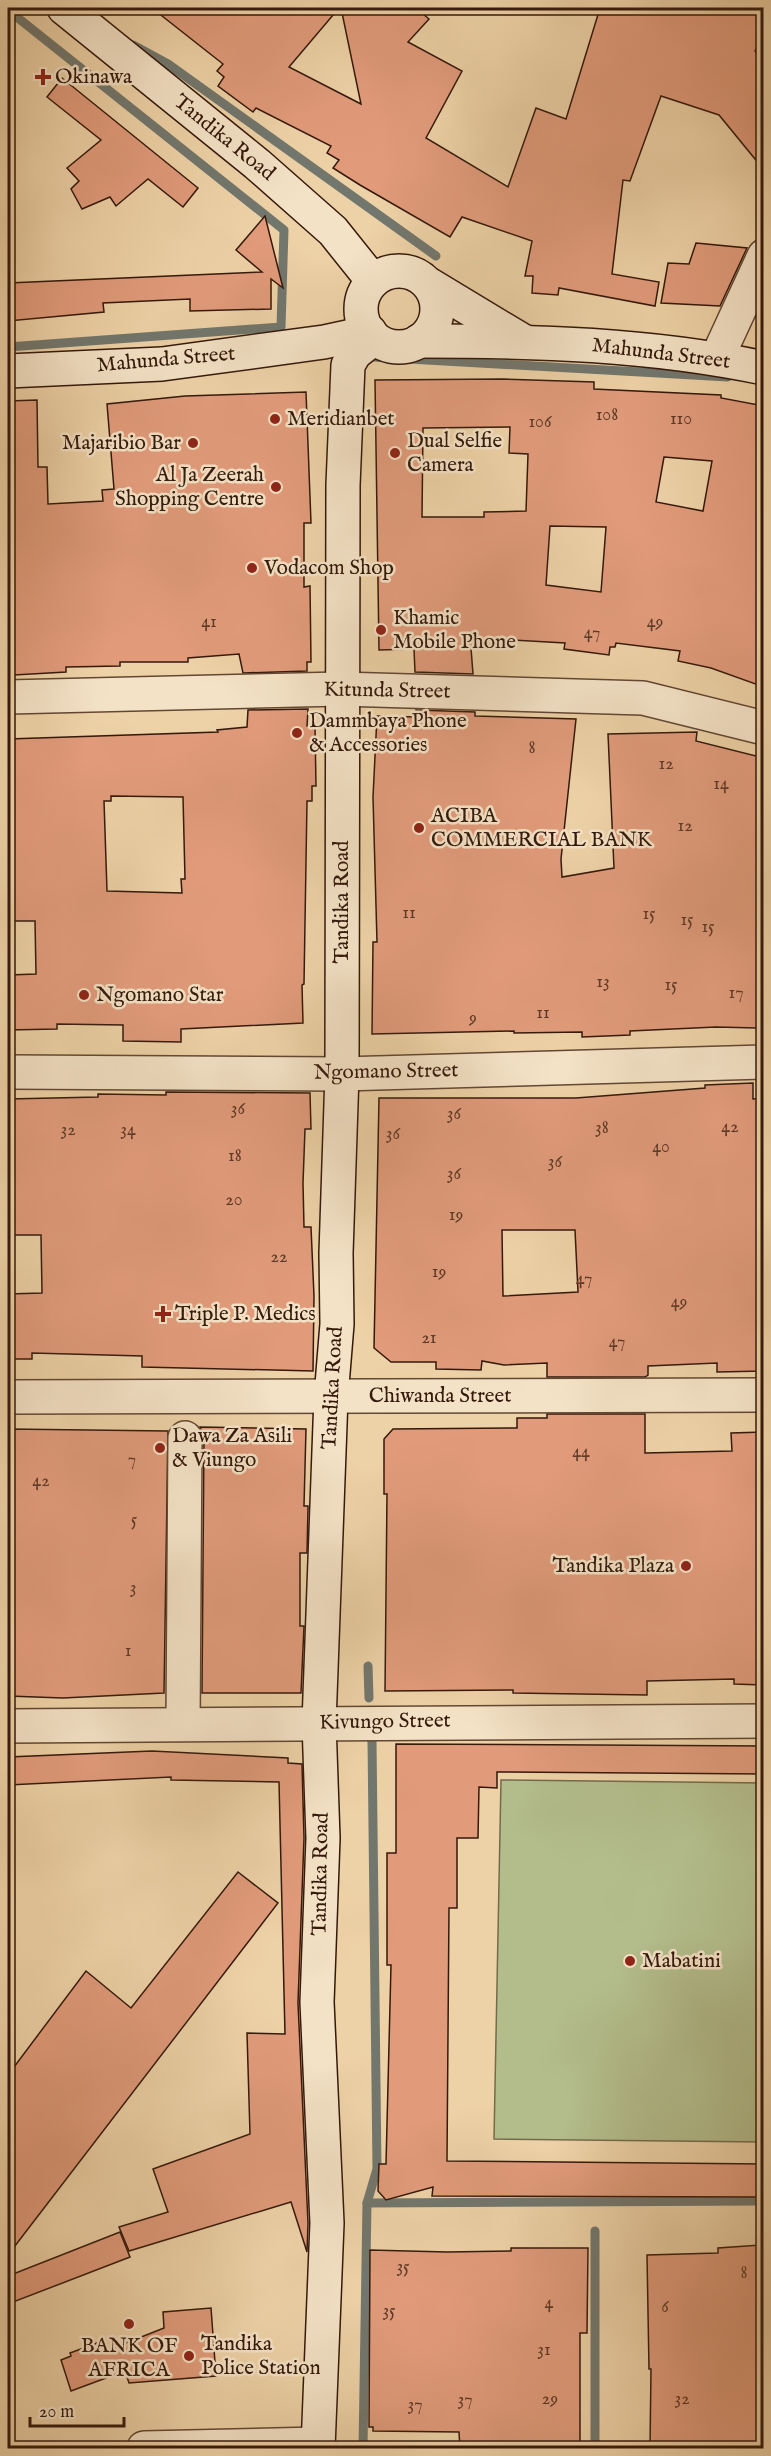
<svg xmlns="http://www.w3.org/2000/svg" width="771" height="2456" font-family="'IM FELL English',serif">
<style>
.green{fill:#b3bd8c;stroke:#746b4c;stroke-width:1.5}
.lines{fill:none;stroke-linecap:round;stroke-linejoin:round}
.stream{stroke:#72776e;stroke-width:9}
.building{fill:#e19b7b;stroke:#34190c;stroke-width:1.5;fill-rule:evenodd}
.street-casing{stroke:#624733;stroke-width:36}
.secondary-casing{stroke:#34190c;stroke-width:36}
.street{stroke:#f4e2c6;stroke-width:33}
.secondary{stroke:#f4e2c6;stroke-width:33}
.poi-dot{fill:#8f2418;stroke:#f4e2c6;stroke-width:2}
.labels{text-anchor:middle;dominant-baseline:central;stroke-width:5;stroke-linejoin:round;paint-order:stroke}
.number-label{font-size:18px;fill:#5f3a28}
.poi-label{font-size:21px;fill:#34190c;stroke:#f4e2c6;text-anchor:start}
.street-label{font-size:21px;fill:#34190c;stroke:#f4e2c6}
</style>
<rect width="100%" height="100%" fill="#eed2a7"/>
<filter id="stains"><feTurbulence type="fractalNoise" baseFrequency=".00333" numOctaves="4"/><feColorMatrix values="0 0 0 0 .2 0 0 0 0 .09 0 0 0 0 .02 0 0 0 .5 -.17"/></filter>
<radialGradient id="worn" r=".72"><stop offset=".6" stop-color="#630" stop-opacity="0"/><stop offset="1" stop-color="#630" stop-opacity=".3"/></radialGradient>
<!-- green -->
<polygon class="green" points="501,1780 763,1783 763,2142 494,2139"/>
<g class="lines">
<!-- stream -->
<g class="stream">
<polyline points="8,10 284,230 281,327 8,347"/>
<polyline points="133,45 168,64 436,256"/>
<polyline points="374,357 728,377"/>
<polyline points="368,1666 369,1698"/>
<polyline points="367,2203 764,2201"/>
<polyline points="363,2448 367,2203 377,2169 372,1741 369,1735"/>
<polyline points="595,2448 595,2231"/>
</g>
</g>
<!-- building -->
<g class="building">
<polygon points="152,8 339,8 289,67 361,104 341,8 416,8 429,19 408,42 462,71 426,138 508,187 536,108 566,119 600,8 764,8 764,33 755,51 764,60 764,170 719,115 661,96 630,181 623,180 612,274 659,282 655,306 559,288 558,295 532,293 533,276 525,276 532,241 462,217 450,237 360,185 333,168 339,160 327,153 331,146 256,108 253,112 218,86 224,77 217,71 223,64"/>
<polygon points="62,78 198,188 183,207 148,179 116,206 110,197 82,209 71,189 79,181 67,168 101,140 47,97"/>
<polygon points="265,216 283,288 271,279 271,309 190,311 190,299 103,303 104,312 8,321 8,283 262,272 236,250"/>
<polygon points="696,243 747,248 720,306 661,303 668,263 689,264"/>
<path d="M503,379L594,382V389L721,395V398L764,406V687L711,668L678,661L680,651L616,643L615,647H610L609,655L564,649L565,643L493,639V647L471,648L473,674L415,672L414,649L379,650L375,380ZM510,427L509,453L528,454L526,511L484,512V517H422L423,428ZM664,457L712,461L703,511L656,502ZM550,526L606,527L601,592L546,585Z"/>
<polygon points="306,392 311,523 304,523 304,587 310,586 311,662 307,662 307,671 243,673 239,654 188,658 188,662 120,662 120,666 66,667 66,672 14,675 13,640 8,641 8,401 37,400 38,467 47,467 48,504 103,501 102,490 114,489 107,404 185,396"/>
<path d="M308,709L307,726H315L316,786H312V801H307L304,984L302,985L303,1023L181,1029V1042L123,1041V1025L57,1024V1029L8,1030V975L36,974L35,921H8V739L218,732L217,730L247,727L248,710ZM111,796L183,797L185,879H181L182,893L107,891L104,801H111Z"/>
<polygon points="416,710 475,712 475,716 576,719 561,859 562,877 614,868 608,734 697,732 696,741 764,758 764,960 761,960 757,1028 716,1027 630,1031 630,1035 582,1037 582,1032 514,1033 514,1031 372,1034 373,942 377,942 373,797 377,716 417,717"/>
<path d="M753,1083V1099L764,1098V1371L717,1372V1363L648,1366V1375L645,1377H547V1363L504,1365L482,1361L481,1370L436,1369V1362H391L374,1348L379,1098H576L705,1088V1085ZM502,1230H575L578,1292L503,1296Z"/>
<polygon points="166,1092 310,1093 311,1129 305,1129 303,1183 304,1227 311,1227 314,1296 313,1371 142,1367 142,1356 32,1353 32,1359 8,1359 8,1294 42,1293 41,1235 8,1235 8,1099 98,1097 98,1094 166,1095"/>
<polygon points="547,1414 645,1414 645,1453 732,1451 731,1433 764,1432 764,1595 761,1595 764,1685 734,1684 734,1679 647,1681 647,1695 513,1693 513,1690 385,1691 387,1494 384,1494 384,1439 393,1429 517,1428 517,1418 547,1418"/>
<polygon points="200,1427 306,1429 304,1506 308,1506 308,1508 307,1553 300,1553 300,1626 304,1626 301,1693 202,1693 204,1438"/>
<polygon points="8,1429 168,1431 164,1693 63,1698 8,1696"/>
<polygon points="396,1744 764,1746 764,1774 497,1772 497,1788 479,1787 478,1838 457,1838 457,1908 449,1908 447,2161 764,2164 764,2197 432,2196 433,2187 386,2200 378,2191 379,2164 386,2164 391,1965 387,1965 387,1853 396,1853"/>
<polygon points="152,1751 288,1758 288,1763 302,1764 304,1838 298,2003 308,2223 307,2252 291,2202 129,2251 119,2227 168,2212 153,2169 250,2134 247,2033 285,2034 279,1782 171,1780 171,1777 8,1785 8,1757"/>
<polygon points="238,1872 278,1903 8,2255 8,2075 86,1971 131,2008"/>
<polygon points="120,2232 130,2257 8,2304 8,2276"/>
<polygon points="761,2245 764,2249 764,2448 650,2448 651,2369 649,2369 647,2255 718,2253 718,2248"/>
<polygon points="511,2248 588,2248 587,2333 580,2333 580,2448 460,2448 459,2432 373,2431 373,2427 369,2427 370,2250 447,2252 511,2251"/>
<polygon points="211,2308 216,2376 129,2383 125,2371 71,2391 61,2360 71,2356 70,2353 97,2343 101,2353 164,2328 163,2312"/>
</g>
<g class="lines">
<!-- street casing -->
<g class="street-casing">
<g id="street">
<polyline points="717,358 764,256"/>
<polyline points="8,697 341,689 643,698 764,728"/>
<polyline points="8,1072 342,1074 764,1062"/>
<polyline points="8,1397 764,1395"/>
<polyline points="183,1724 185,1438"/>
<polyline points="8,1726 764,1721"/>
<polyline points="144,2448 318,2444"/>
</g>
</g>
<!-- secondary casing -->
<g class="secondary-casing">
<g id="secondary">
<polyline points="64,8 257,164 333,231 373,281"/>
<circle cx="399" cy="309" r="38"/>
<polyline points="430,285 523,341"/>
<path d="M419,341C536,341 649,344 764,368"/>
<polyline points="8,371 162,364 324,342 370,332"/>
<polyline points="318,2448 327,2223 317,2002 323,1838 319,1723 331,1397 337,1324 336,1253 342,1074 343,485 348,365 355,353 374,338"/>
</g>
</g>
<!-- street -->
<use href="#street" class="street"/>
<!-- secondary -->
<use href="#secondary" class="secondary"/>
</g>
<!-- markers -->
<g class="poi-dot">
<path d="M40 68h6v6h6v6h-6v6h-6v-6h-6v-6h6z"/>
<circle cx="275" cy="419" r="6"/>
<circle cx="193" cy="443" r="6"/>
<circle cx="395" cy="453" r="6"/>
<circle cx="276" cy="487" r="6"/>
<circle cx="252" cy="568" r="6"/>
<circle cx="381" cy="630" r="6"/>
<circle cx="297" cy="733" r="6"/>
<circle cx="419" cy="828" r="6"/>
<circle cx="84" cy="995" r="6"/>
<path d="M160 1305h6v6h6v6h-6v6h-6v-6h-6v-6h6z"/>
<circle cx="160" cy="1448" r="6"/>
<circle cx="686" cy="1566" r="6"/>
<circle cx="630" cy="1961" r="6"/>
<circle cx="129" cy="2324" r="6"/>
<circle cx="189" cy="2356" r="6"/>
</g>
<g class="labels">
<!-- number labels -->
<g class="number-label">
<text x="607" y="415">108</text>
<text x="681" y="419">110</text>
<text x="540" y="422">106</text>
<text x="209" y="622">41</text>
<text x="655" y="622">49</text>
<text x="592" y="633">47</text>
<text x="532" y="748">8</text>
<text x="666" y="764">12</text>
<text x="721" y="784">14</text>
<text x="685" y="826">12</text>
<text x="409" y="913">11</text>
<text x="649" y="914">15</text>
<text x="687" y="920">15</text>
<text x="708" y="927">15</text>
<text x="603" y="982">13</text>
<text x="671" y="985">15</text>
<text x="736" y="993">17</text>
<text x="543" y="1013">11</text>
<text x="473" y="1018">9</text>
<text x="238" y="1109">36</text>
<text x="454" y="1114">36</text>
<text x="730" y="1127">42</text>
<text x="602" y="1128">38</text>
<text x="68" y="1130">32</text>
<text x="128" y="1130">34</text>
<text x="393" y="1134">36</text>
<text x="661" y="1147">40</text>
<text x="235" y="1156">18</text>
<text x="555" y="1162">36</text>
<text x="454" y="1174">36</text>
<text x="234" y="1200">20</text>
<text x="456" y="1215">19</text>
<text x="279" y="1257">22</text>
<text x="439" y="1272">19</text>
<text x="584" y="1279">47</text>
<text x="679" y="1302">49</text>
<text x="429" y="1338">21</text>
<text x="617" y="1342">47</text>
<text x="581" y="1452">44</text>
<text x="132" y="1460">7</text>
<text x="41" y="1481">42</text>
<text x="134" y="1520">5</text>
<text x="133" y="1588">3</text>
<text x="128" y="1651">1</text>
<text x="403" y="2267">35</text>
<text x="744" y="2273">8</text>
<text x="549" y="2303">4</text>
<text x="665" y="2307">6</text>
<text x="389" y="2311">35</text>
<text x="544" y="2350">31</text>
<text x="550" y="2399">29</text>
<text x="682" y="2399">32</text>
<text x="465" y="2400">37</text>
<text x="415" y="2405">37</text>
</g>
<!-- poi labels -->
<g class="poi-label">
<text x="55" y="77">Okinawa</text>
<text x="287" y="419">Meridianbet</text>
<text x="407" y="441">Dual Selfie<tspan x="407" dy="24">Camera</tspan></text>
<text x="181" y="443" text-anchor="end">Majaribio Bar</text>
<text x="264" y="475" text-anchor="end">Al Ja Zeerah<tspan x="264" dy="24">Shopping Centre</tspan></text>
<text x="264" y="568">Vodacom Shop</text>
<text x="393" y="618">Khamic<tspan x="393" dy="24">Mobile Phone</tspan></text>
<text x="309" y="721">Dammbaya Phone<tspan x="309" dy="24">&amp; Accessories</tspan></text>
<text x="431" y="816">ACIBA<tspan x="431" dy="24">COMMERCIAL BANK</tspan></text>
<text x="96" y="995">Ngomano Star</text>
<text x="175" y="1314">Triple P. Medics</text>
<text x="172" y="1436">Dawa Za Asili<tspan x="172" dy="24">&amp; Viungo</tspan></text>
<text x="674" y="1566" text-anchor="end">Tandika Plaza</text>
<text x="642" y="1961">Mabatini</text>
<text x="201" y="2344">Tandika<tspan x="201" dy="24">Police Station</tspan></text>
<text x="129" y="2346" text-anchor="middle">BANK OF<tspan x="129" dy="24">AFRICA</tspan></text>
</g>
<!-- street labels -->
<g class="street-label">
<text transform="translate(224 138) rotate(39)">Tandika Road</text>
<text transform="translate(661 354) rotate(7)">Mahunda Street</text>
<text transform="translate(166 360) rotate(-5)">Mahunda Street</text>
<text transform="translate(387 691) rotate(1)">Kitunda Street</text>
<text transform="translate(342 902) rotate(-90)">Tandika Road</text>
<text transform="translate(386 1072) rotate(-1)">Ngomano Street</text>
<text transform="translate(333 1388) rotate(-87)">Tandika Road</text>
<text x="440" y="1396">Chiwanda Street</text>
<text transform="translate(385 1722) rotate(-1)">Kivungo Street</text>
<text transform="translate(321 1874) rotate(-89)">Tandika Road</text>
</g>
</g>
<!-- margin -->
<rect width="771" height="2456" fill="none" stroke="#eed2a7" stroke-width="30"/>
<rect x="9" y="9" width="753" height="2438" fill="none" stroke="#34190c" stroke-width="3"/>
<rect x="15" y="15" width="741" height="2426" fill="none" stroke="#34190c" stroke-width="1.5"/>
<!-- scale -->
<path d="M30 2417v9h94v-9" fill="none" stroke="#34190c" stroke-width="3"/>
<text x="39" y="2417" font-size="18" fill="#34190c" stroke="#f4e2c6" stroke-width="4.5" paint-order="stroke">20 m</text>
<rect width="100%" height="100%" filter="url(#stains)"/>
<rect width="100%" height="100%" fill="url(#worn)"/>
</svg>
